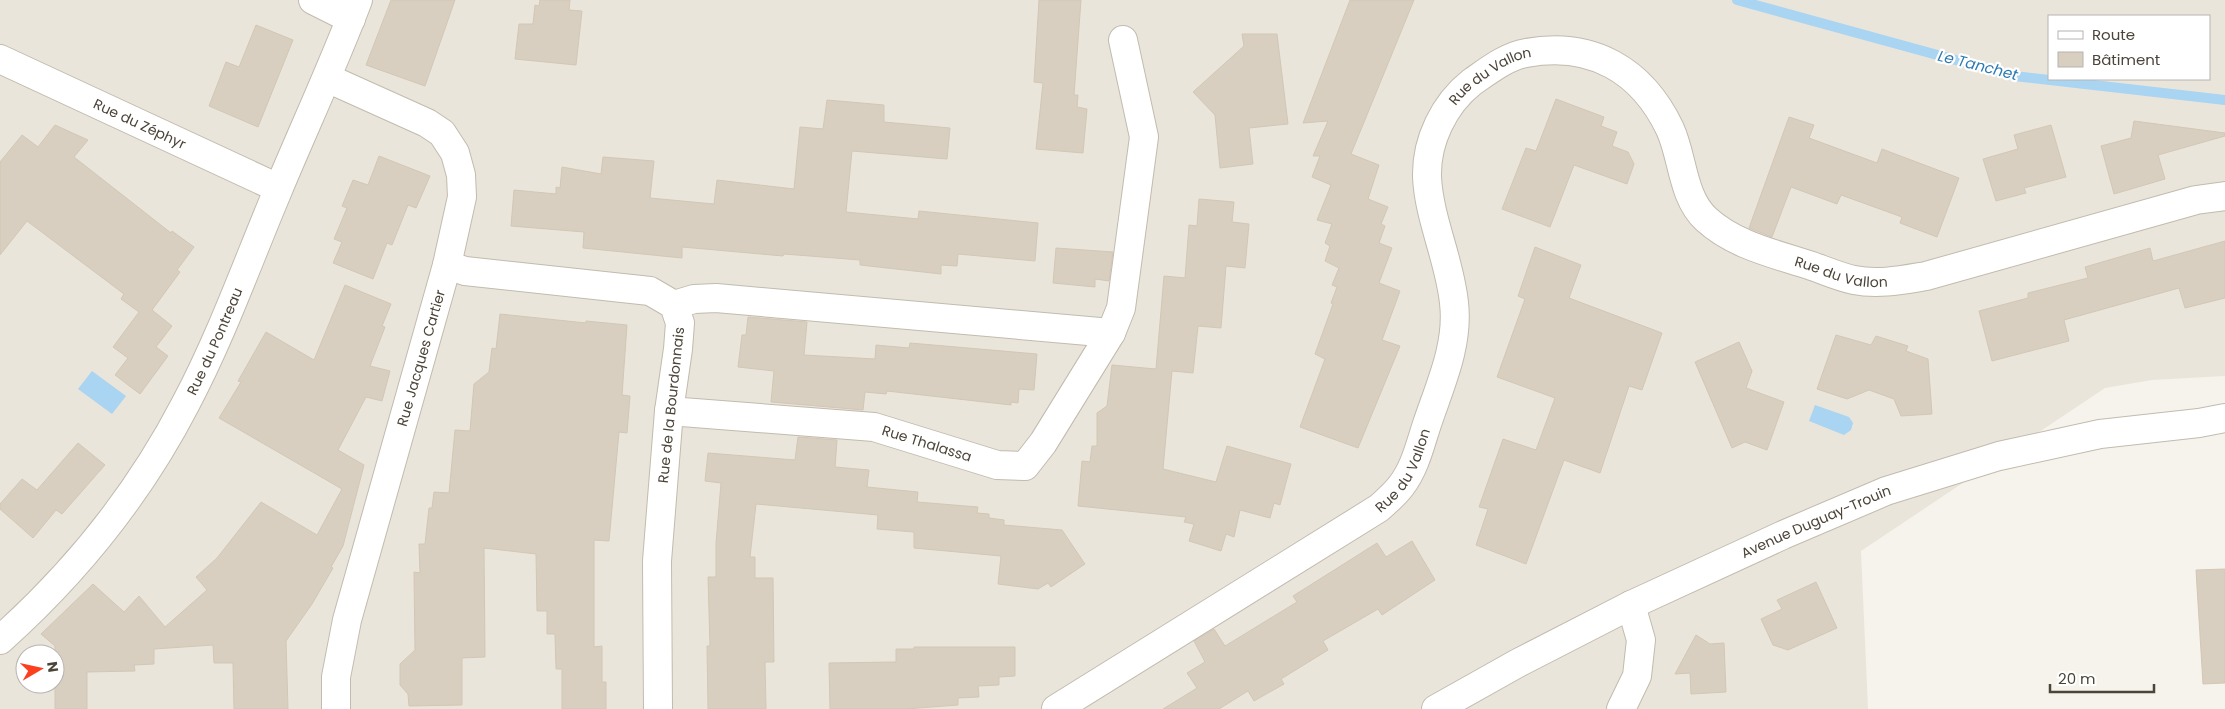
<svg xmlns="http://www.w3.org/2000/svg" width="2225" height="709" font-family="Poppins,sans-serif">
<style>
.residential{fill:#eae5da;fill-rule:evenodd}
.water{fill:#a9d4f2}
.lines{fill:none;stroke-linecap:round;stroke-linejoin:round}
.stream{stroke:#a9d4f2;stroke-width:10}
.building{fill:#d8cfc1;stroke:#d3c7b4}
.minor-casing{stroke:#c2bbae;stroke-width:30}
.minor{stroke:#fff;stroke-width:28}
.labels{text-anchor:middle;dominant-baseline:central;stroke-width:4.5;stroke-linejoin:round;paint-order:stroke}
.street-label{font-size:14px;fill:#4b4439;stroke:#fff}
.water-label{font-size:15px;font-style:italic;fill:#2e7ab2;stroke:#fff}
</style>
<rect width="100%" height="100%" fill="#f6f3ec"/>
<!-- residential -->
<path class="residential" d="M0,0H2225V376L2152,380L2105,388L1861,551L1868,709H0ZM2049,16H2209V79H2049ZM25,654H55V684H25Z"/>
<!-- water -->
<g class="water">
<polygon points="92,371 126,396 112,414 78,389"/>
<polygon points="1815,405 1849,417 1853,423 1851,430 1844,435 1809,421"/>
</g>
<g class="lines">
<!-- stream -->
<polyline class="stream" points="1737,0 2014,76 2225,100"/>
</g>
<!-- building -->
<g class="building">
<polygon points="391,0 455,0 425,86 366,65"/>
<polygon points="540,0 570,0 569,10 582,11 576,65 515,59 519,24 533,24 535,5 539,6"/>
<polygon points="1039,0 1081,0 1074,95 1078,95 1077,107 1087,109 1083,153 1036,149 1043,83 1034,82"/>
<polygon points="1350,0 1414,0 1351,154 1379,165 1368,199 1388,207 1381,224 1385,226 1379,243 1392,248 1379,283 1400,291 1382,340 1400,346 1358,448 1300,427 1325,359 1315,354 1333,304 1331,303 1337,287 1332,285 1339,268 1325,261 1330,246 1325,243 1332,224 1317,220 1331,185 1312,177 1320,156 1313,156 1328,121 1303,123"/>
<polygon points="256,25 293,40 258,127 209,106 226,62 239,67"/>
<polygon points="1242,34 1277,34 1288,124 1249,128 1253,164 1220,168 1215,115 1193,92 1244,46"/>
<polygon points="1556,99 1604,117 1601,126 1617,132 1612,146 1628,152 1634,164 1627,184 1574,165 1550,227 1502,209 1526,148 1536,151"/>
<polygon points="827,100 884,105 884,122 950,128 947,159 852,151 846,212 918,219 919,211 1038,223 1035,261 958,254 957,266 941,265 941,274 860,265 860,260 784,254 783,256 682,247 682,258 583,248 584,232 511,226 514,190 556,194 556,187 560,188 562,167 601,174 603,157 654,161 650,198 714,204 717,180 794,189 800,127 823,129"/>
<polygon points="1789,117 1814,125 1809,138 1877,163 1882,149 1959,178 1937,237 1900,223 1902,217 1841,195 1837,204 1791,187 1772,237 1749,228"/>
<polygon points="2134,121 2225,133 2225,136 2158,155 2165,179 2114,194 2101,146 2131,138"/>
<polygon points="55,125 88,140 74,157 171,233 172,231 194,247 177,270 180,272 152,310 172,326 156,347 168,356 140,394 115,375 128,358 113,347 139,312 121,299 124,294 27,221 0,255 0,162 22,135 38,147"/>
<polygon points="2051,125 2066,177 2024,188 2026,193 1996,201 1983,159 2018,149 2014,135"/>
<polygon points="379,156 430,176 416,208 408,205 392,245 387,243 373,279 333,263 342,242 334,239 347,208 342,206 353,180 368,185"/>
<polygon points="1199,199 1234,202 1232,222 1249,224 1245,268 1226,266 1221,328 1198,326 1193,373 1172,371 1163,469 1216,482 1227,446 1291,464 1280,505 1274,503 1270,518 1240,510 1234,537 1226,534 1221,551 1189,541 1194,524 1184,522 1186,517 1078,506 1082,461 1090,462 1092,446 1097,446 1097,413 1107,406 1112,365 1156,369 1164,276 1185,278 1189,225 1197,226"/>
<polygon points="2225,241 2225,298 2185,308 2179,288 2064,320 2069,341 1992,361 1979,311 2028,298 2028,293 2088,278 2085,267 2150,248 2153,261"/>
<polygon points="1535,247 1581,265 1569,298 1662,333 1642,390 1629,386 1600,473 1564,460 1526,564 1476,545 1488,509 1479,507 1503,439 1536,450 1555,398 1497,377 1525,299 1518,296"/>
<polygon points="1056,248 1113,252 1109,281 1095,279 1095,287 1053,283"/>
<polygon points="345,285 391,304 382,326 385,327 370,366 390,371 382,401 366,397 338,450 364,465 343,546 331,567 333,568 312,604 286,641 288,709 234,709 233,663 214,663 213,645 154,649 154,664 134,665 135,671 87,672 87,709 55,709 55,646 41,634 93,584 124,612 139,596 165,627 207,590 196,577 217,558 261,502 317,535 342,489 219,418 241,382 238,381 266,332 314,360"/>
<polygon points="500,314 586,323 586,321 627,325 622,395 630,396 627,433 619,432 609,541 594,540 594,647 602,646 602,682 606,682 606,709 562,709 562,669 556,669 555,634 547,634 547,611 537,611 536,554 484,548 485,657 462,658 462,705 409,706 408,694 400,685 400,664 415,650 414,572 420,573 419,544 425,544 429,508 432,508 434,492 449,493 455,430 470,431 474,384 489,372 492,348 496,349"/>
<polygon points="748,317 807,322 804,355 875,359 876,345 909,348 910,343 1037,354 1034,390 1019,389 1018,403 1011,402 1011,405 887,391 886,394 865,392 863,410 771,402 774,371 738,367 742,335 746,335"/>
<polygon points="1836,335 1871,345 1876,336 1908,346 1906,351 1928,359 1932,414 1901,416 1894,399 1869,390 1847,399 1817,389"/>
<polygon points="1739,342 1752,371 1746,388 1784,402 1767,450 1745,442 1732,448 1695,362"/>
<polygon points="798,437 837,440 835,467 869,470 867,487 918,492 917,502 978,507 977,513 989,514 989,518 1004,520 1004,525 1062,530 1085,564 1051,587 1048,583 1038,589 998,584 1001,556 914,548 914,532 877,529 878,515 756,504 750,557 755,557 755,578 773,578 774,662 765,662 766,709 708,709 707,646 710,646 708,577 716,577 716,543 721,483 705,481 708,453 795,460"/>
<polygon points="78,443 105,465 62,514 56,510 33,538 0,509 0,504 22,479 37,490"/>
<polygon points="1412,541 1435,580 1382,615 1378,609 1323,641 1328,650 1281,679 1284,684 1254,701 1248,691 1219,709 1163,709 1197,688 1187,673 1205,662 1194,641 1214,629 1225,646 1297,602 1293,596 1377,543 1386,557"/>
<polygon points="2225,569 2225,683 2203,684 2196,570"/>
<polygon points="1816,582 1837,628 1788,650 1773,645 1761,619 1782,609 1777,600"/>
<polygon points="1696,635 1710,644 1724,643 1726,692 1691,694 1690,673 1675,674"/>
<polygon points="914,647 1015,647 1015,676 999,677 999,685 978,686 979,697 958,698 958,705 906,709 830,709 829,663 896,662 896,649 914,649"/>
</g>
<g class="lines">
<!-- minor casing -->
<g class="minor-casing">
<g id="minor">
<polyline points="313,0 351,19"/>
<path id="s1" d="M0,59L278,188"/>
<polyline points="327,78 427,123 442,133 455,153 461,175 462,197 447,265 347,620 336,677 336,709"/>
<polyline points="447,265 465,271 650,291 674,305 680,323 678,349 669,411 657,561 658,709"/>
<polyline points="674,305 694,299 716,298 1111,333"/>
<path id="s2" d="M669,411L874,427L997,465L1025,466L1043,443L1111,333L1121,308L1144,137L1123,40"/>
<path id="s3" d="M0,640C75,573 140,492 186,403C221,337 247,264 276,195C303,130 333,66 358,0"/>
<path id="s4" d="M1056,709L1379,508C1387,501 1395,494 1401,486C1415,468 1420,445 1427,424C1440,385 1459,345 1454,303C1450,261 1429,219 1427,177C1426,141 1444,104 1472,82C1488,71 1507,56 1526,53C1592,41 1642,70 1670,129C1683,157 1682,197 1706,219C1734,245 1775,254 1809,265C1824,270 1839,277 1854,280C1878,285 1902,280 1926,276L2196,200L2225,196"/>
<path id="s5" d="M1436,709L1518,663L1631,605L1783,535L1886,491L1999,456L2100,434L2199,423L2225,418"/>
<polyline points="1621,709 1637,676 1641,640 1631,605"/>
</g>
</g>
<!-- minor -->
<use href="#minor" class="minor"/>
</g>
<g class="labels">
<!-- street labels -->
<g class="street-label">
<text stroke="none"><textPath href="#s4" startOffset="861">Rue du Vallon</textPath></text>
<text stroke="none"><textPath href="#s1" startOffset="154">Rue du Zéphyr</textPath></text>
<text stroke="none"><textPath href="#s4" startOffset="1326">Rue du Vallon</textPath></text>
<text stroke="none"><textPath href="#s3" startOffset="371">Rue du Pontreau</textPath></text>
<text transform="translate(421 358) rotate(-74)">Rue Jacques Cartier</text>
<text transform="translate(671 405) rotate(-84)">Rue de la Bourdonnais</text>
<text stroke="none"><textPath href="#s2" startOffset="261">Rue Thalassa</textPath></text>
<text stroke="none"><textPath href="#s4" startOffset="426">Rue du Vallon</textPath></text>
<text stroke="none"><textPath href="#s5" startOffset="424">Avenue Duguay-Trouin</textPath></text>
</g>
<!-- water labels -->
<g class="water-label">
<text transform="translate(1978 65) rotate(14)">Le Tanchet</text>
</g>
</g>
<!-- legend -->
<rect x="2048" y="15" width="162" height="65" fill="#ffffff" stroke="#b7b4b0"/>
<rect x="2058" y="31" width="25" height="8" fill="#ffffff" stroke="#b7b4b0"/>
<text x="2092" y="40" font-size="15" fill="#4b4439">Route</text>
<rect x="2058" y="52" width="25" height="15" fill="#d8cfc1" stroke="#b7b4b0"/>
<text x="2092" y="65" font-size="15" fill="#4b4439">Bâtiment</text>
<!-- north arrow -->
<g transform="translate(40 669) rotate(81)"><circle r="24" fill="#ffffff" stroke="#b7b4b0"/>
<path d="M0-4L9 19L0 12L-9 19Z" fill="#fc3f1d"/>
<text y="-8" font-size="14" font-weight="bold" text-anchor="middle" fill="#4b4439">N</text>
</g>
<!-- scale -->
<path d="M2050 684v8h104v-8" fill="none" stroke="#4b4439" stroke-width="2.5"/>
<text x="2058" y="684" font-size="15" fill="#4b4439" stroke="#ffffff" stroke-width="4" paint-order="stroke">20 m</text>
</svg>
